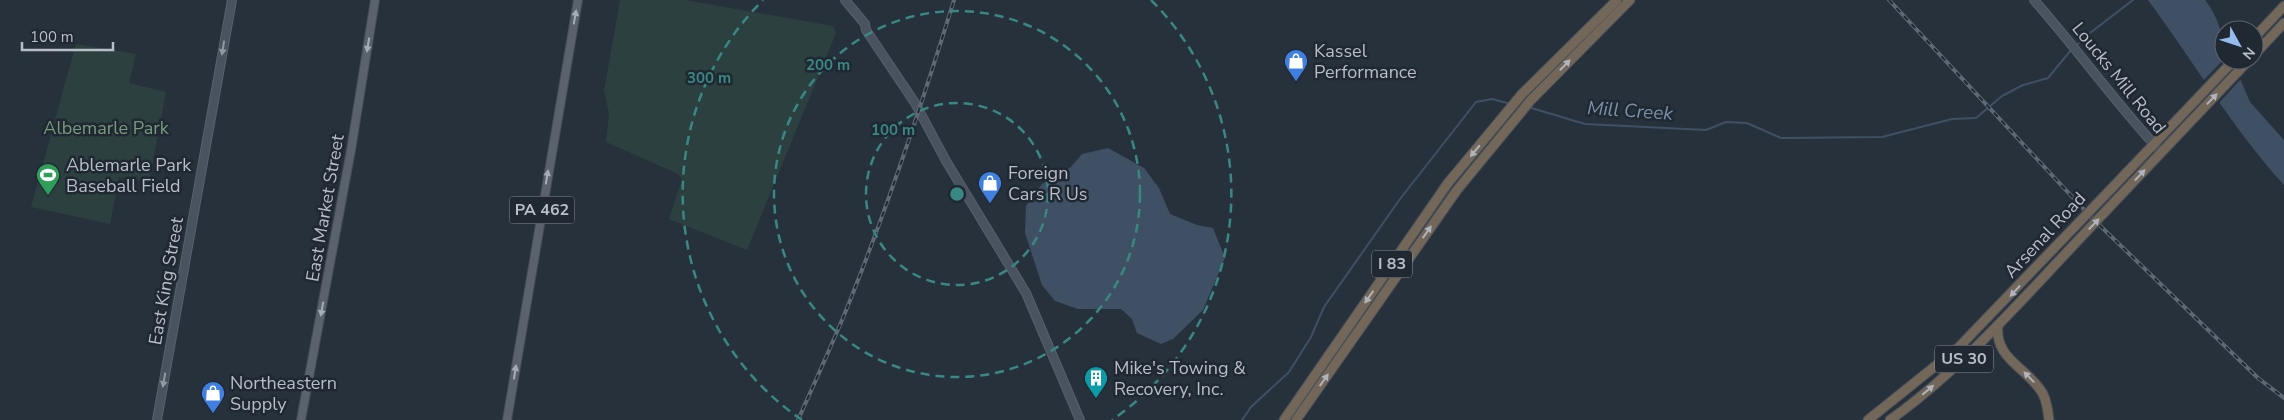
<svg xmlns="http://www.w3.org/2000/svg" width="2284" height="420" font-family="'Nunito Sans',sans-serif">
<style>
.green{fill:#2c4040}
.water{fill:#3f5064}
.pier{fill:#27313c}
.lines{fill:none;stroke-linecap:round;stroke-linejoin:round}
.stream{stroke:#3f5064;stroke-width:2}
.secondary-casing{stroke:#59616b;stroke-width:10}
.primary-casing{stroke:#444c56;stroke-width:10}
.highway-casing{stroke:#464e58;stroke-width:11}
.secondary{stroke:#49525f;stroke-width:8}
.primary{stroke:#59626d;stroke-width:8}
.highway{stroke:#726759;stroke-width:9}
.rail-casing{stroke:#5f6975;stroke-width:4}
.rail{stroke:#202832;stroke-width:2;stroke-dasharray:5.5;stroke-linecap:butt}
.highway-bridge-casing{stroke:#464e58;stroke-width:11;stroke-linecap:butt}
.highway-bridge{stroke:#726759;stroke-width:9}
.oneway{fill:#a4acb6}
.oneway2{fill:#9098a3}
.oneway3{fill:#b0b5bd}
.ring{fill:none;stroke:#398884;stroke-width:2.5;stroke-dasharray:9 6}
.labels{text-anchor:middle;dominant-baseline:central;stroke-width:5;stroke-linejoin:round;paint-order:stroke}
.shield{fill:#202832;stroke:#8a919b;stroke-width:1}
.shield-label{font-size:16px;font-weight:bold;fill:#b7bec8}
.poi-label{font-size:18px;fill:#b7bec8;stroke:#202832;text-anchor:start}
.street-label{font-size:18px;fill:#b7bec8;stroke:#202832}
.park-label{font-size:18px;fill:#779b7e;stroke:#202832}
.water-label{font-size:19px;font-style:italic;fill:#7b90a8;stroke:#202832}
.centre{fill:#398884;stroke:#202832;stroke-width:2.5}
.ring-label{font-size:15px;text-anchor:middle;font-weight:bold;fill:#398884;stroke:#202832;stroke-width:5;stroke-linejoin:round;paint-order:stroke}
</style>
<rect width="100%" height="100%" fill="#27313c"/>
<!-- green -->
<g class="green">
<polygon points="620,0 685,0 833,26 836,33 747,250 669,219 682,179 678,174 606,142 609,113 604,91"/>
<polygon points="76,44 136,54 129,83 166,92 149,182 119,177 110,224 31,207"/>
</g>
<!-- water -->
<g class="water">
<path d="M2148,0H2205C2219,18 2224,37 2224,60H2232L2250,102L2284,140V185C2232,128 2194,62 2148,0Z"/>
<polygon points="1108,148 1144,168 1159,188 1170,214 1197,225 1213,228 1225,258 1203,310 1173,339 1161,344 1137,333 1132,319 1121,309 1078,309 1055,301 1042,285 1025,233 1026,206 1042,184 1071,167 1082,154"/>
</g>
<!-- pier -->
<polygon class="pier" points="2224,59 2234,60 2242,78 2217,105 2202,82"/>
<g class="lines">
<!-- stream -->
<g class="stream">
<polyline points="2075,47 2086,36 2133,0"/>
<polyline points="1528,107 1585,124 1706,130 1726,122 1747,123 1781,138 1882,137 1952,119 1976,118 2002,96 2023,85 2048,78 2071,50"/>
<polyline points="1242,420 1251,407 1289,372 1311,337 1324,307 1400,199 1476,102 1492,99 1511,104"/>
</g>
<!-- secondary casing -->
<g class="secondary-casing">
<g id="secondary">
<polyline points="845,0 865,24 866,30 915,103 946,161 1026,293 1080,420"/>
<path d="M2034,0C2078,50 2116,104 2161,152"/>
<polyline points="157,420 232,0"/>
</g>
</g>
<!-- primary casing -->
<g class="primary-casing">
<g id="primary">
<polyline points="301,420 351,150 375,0"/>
<polyline points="507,420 578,0"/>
</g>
</g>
<!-- highway casing -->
<g class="highway-casing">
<g id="highway">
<polyline points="2254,38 2284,6"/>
<polyline points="2254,55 2284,23"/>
<polyline points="2111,189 2234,60"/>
<polyline points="2119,197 2249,60"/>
<path d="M1998,325C1994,360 2028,367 2043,394C2047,402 2048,411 2049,420"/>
<polyline points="1284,420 1448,183 1522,94 1617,0"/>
<polyline points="1296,420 1457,190 1531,100 1630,0"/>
<polyline points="1868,420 1959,347 2060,242"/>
<path d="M1890,420C1957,372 2012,311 2068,251"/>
</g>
</g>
<!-- secondary -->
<use href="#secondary" class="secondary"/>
<!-- primary -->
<use href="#primary" class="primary"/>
<!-- highway -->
<use href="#highway" class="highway"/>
<!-- rail casing -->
<g class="rail-casing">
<g id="rail">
<polyline points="1889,0 2090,216 2258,378 2284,398"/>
<path d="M798,420C816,379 835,339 851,298C890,200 923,101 954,0"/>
</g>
</g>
<!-- rail -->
<use href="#rail" class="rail"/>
<!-- highway-bridge casing -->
<g class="highway-bridge-casing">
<g id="highway-bridge">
<polyline points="2060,242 2111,189"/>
<polyline points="2068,251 2119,197"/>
</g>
</g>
<!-- highway-bridge -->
<use href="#highway-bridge" class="highway-bridge"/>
</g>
<!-- one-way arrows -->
<defs><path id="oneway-solid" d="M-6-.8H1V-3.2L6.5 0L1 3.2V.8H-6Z" transform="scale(1.25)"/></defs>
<g class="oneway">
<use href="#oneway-solid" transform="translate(575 17) rotate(-80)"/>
<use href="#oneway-solid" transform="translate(368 45) rotate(99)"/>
<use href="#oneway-solid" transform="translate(547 177) rotate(-81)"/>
<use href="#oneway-solid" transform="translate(322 309) rotate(100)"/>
<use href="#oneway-solid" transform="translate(515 372) rotate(-81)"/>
</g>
<g class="oneway2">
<use href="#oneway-solid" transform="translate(223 48) rotate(99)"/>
<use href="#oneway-solid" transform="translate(164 380) rotate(100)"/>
</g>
<g class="oneway3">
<use href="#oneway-solid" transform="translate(1565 65) rotate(-46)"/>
<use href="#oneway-solid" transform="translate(2212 99) rotate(-46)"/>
<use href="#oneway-solid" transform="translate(1475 151) rotate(130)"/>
<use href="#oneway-solid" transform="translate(2140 175) rotate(-47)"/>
<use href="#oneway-solid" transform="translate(2094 224) rotate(-46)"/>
<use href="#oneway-solid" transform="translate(1427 232) rotate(-55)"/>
<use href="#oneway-solid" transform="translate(2015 291) rotate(133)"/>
<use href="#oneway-solid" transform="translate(1369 297) rotate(125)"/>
<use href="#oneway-solid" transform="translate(2029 377) rotate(-134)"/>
<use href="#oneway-solid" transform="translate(1324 380) rotate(-55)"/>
<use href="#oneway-solid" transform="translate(1928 390) rotate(-40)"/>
</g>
<!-- distance rings -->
<g class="ring">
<circle cx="957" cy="194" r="91"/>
<circle cx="957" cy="194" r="183"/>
<path d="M802 420A274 274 0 0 1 763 0M1151 0A274 274 0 0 1 1112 420"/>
</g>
<!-- icons -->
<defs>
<g id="shop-pin" transform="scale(1.25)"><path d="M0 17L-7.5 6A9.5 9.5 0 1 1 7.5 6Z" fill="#3f7fe0" stroke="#202832"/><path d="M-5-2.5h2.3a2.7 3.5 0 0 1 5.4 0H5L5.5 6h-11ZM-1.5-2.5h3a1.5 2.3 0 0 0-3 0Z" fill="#fff"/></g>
<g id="stadium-pin" transform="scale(1.25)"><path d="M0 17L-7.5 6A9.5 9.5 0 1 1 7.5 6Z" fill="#2e9e5b" stroke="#202832"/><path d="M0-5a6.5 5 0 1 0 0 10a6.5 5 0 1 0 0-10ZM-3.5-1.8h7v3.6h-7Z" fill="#fff"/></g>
<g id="building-pin" transform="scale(1.25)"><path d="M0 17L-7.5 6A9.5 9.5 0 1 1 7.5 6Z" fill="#0f9aa8" stroke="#202832"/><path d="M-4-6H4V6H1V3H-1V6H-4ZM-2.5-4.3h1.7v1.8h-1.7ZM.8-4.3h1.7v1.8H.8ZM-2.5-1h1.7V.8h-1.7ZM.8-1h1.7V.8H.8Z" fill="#fff"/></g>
</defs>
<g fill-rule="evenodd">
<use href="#shop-pin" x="1296" y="61"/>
<use href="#stadium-pin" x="48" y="175"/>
<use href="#shop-pin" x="990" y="183"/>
<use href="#building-pin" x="1096" y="378"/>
<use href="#shop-pin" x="213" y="393"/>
</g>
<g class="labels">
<!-- shield labels -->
<g class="shield">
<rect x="509.5" y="196.5" width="65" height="27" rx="4"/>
<rect x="1372" y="250.5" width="40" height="27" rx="4"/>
<rect x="1935" y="345.5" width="58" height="27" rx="4"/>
</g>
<g class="shield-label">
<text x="542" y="210">PA 462</text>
<text x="1392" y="264">I 83</text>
<text x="1964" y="359">US 30</text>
</g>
<!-- poi labels -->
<g class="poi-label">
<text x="1314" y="51">Kassel<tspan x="1314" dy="21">Performance</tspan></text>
<text x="66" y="165">Ablemarle Park<tspan x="66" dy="21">Baseball Field</tspan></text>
<text x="1008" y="173">Foreign<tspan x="1008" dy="21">Cars R Us</tspan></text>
<text x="1114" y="368">Mike's Towing &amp;<tspan x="1114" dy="21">Recovery, Inc.</tspan></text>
<text x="230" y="383">Northeastern<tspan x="230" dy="21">Supply</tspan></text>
</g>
<!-- street labels -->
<g class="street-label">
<text transform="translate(2119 78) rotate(51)">Loucks Mill Road</text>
<text transform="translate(325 208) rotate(-80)">East Market Street</text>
<text transform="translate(2045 235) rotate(-47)">Arsenal Road</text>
<text transform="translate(166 281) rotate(-80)">East King Street</text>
</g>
<!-- park labels -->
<g class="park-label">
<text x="106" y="128">Albemarle Park</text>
</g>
<!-- water labels -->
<g class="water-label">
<text transform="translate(1630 111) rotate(4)">Mill Creek</text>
</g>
</g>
<circle cx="957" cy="194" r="8" class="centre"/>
<g class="ring-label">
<text x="828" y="70">200 m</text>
<text x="709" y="83">300 m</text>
<text x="893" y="135">100 m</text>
</g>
<!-- north arrow -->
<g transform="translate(2239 45) rotate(130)"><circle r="24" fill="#202832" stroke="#5c646e"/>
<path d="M0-4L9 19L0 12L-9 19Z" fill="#96bcee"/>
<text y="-8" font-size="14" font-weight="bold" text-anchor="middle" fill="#b7bec8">N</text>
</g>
<!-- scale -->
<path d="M22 42v8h91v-8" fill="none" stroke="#b7bec8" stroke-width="2.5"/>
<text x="30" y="42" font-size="15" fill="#b7bec8" stroke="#202832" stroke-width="4" paint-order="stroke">100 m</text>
</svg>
